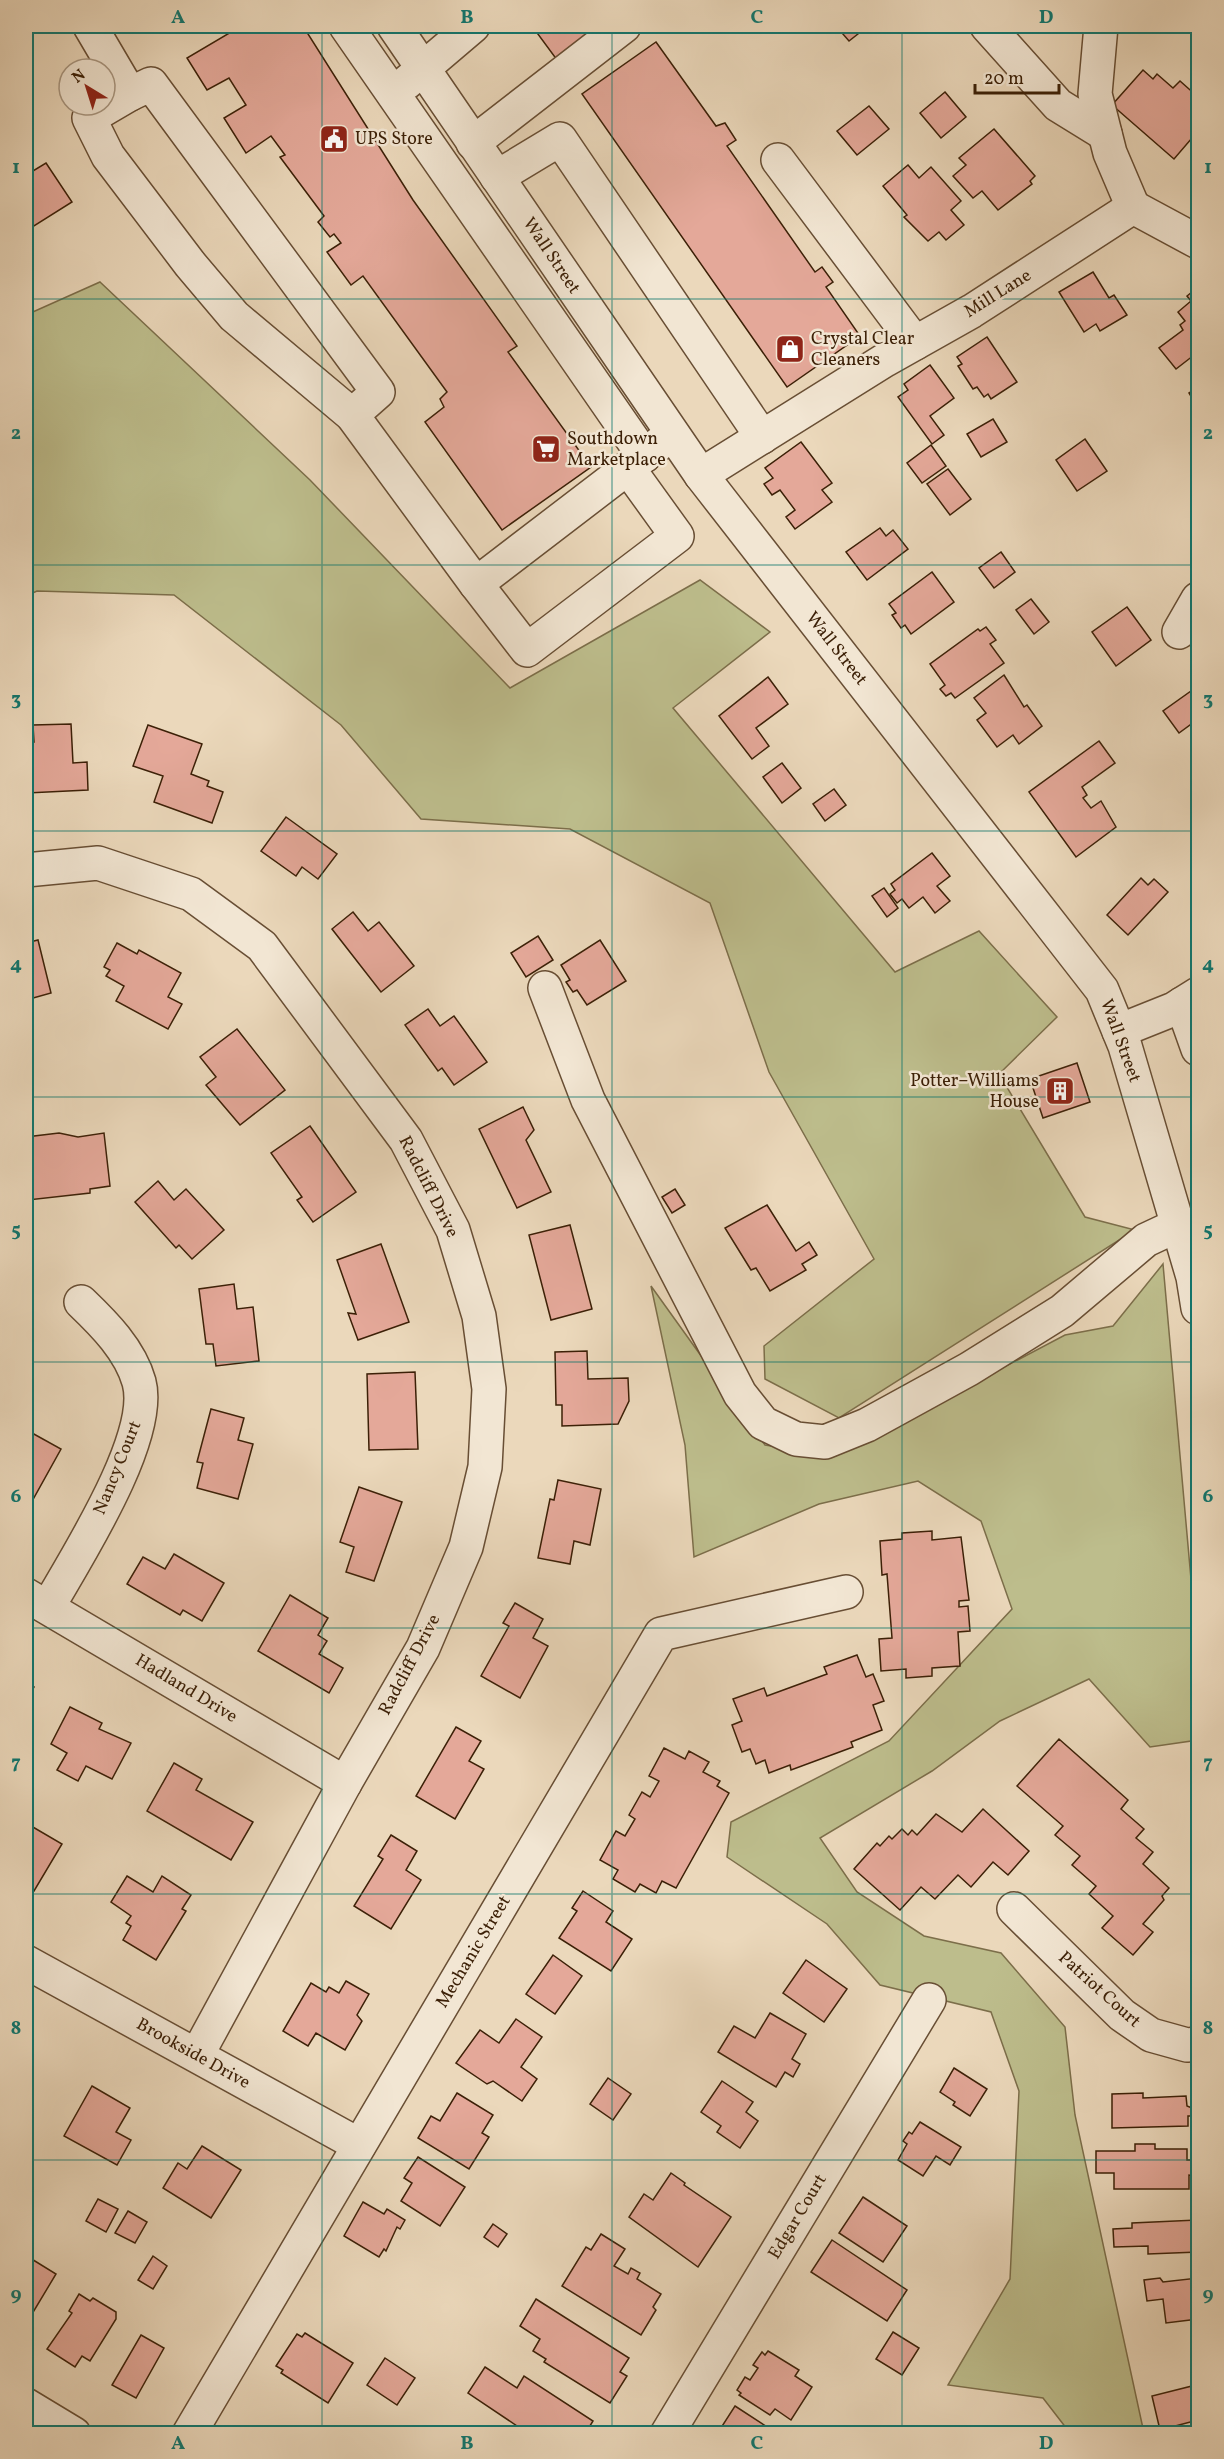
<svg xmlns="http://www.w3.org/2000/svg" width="1224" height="2459" font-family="Vollkorn,serif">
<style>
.green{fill:#bdbd8c;stroke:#7c6e4a;stroke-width:1.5}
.building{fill:#e4a899;stroke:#3c2007;stroke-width:1.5}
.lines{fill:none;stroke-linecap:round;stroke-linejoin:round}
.minor-casing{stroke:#684e34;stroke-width:36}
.minor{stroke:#f2e6d3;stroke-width:33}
.grid{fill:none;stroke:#0f766e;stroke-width:1.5;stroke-opacity:0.55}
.labels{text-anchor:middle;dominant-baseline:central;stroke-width:5;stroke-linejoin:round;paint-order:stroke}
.poi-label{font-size:18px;fill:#3c2007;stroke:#f2e6d3;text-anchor:start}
.street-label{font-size:18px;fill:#3c2007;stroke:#f2e6d3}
.neatline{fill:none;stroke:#0f766e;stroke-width:2}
.grid-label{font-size:20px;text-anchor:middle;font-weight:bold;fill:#0f766e}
</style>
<rect width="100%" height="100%" fill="#ebd8bb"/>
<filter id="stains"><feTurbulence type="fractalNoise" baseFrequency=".00333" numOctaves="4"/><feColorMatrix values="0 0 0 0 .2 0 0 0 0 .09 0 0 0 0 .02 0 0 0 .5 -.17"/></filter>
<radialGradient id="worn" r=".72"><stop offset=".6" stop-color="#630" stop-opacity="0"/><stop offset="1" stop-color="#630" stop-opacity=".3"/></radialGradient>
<!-- green -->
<g class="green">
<polygon points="100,282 310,480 510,688 700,580 770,632 673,708 895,972 979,931 1057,1017 999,1074 1085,1217 1135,1230 839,1418 765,1379 764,1346 874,1259 769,1072 710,903 570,829 421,819 341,725 174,595 37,591 26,596 26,315"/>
<polygon points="1163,1264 1198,1658 1198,1740 1150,1747 1089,1679 1000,1721 932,1771 820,1838 857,1892 924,1936 1001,1953 1065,2027 1075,2115 1144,2433 1070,2433 1043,2398 948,2385 1010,2279 1019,2091 991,2012 880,1985 827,1924 727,1857 731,1822 889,1741 1012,1609 981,1521 918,1481 819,1504 694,1557 685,1445 651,1286 765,1445 835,1456 1065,1335 1113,1326"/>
</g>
<!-- building -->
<g class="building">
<polygon points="237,26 303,26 413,200 517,346 508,352 591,467 502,530 425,422 444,407 440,399 447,392 363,276 351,285 327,252 341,243 334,234 330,237 318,222 324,216 280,157 285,155 271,136 246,153 224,118 246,105 229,78 207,90 187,58 238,28"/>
<polygon points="532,26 612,26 560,64"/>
<polygon points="836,26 868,26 849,41"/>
<polygon points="656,42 716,126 725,123 736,140 727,146 815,272 822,267 833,282 826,287 860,336 787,387 582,94"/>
<polygon points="1143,70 1153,79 1157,74 1173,88 1180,81 1198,97 1192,105 1198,110 1198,131 1174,159 1112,105"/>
<polygon points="945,92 966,117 941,138 920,113"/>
<polygon points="869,106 889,129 857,155 837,131"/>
<polygon points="994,129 1035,176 1030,181 1032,184 998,210 982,191 973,198 953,176 966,165 959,158"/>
<polygon points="46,163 72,202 26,231 26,165 28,164 33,171"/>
<polygon points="908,165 919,178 931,167 961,201 951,210 964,225 946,240 939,232 928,241 904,217 907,215 883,186"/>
<polygon points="1093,272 1109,298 1114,295 1127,315 1100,331 1096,324 1084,332 1059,292"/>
<polygon points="1198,287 1198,352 1176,369 1159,348 1183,330 1180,325 1185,321 1178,312 1191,301 1187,296"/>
<polygon points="987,337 1017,382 991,399 988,394 984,397 977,387 973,389 958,366 962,364 957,357"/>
<polygon points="930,365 954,398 930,416 944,435 932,444 898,397 908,390 904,384"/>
<polygon points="1198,387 1198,408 1189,393"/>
<polygon points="993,419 1007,442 981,457 967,434"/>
<polygon points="1085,439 1107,471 1077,491 1056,460"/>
<polygon points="801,442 832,483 822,490 832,502 795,529 786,517 795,510 780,490 772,495 764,484 773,478 765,468"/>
<polygon points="931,445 946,466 922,483 907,463"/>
<polygon points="948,469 971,499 950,515 927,484"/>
<polygon points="880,528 886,536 893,530 908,549 867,580 846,552"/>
<polygon points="1001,552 1015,572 994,588 979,568"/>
<polygon points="932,572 954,602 911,634 905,625 901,628 892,615 896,613 889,604"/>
<polygon points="1031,599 1049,622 1034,634 1016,610"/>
<polygon points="1127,607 1151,640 1116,666 1092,632"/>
<polygon points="986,627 996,640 990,644 1004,663 955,698 951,693 946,696 940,689 945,685 930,664 978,629 980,631"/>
<polygon points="1004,675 1024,707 1027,705 1042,726 1019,744 1013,735 997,747 977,720 986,713 974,698"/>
<polygon points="768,677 788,704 756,728 769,746 752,759 719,716"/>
<polygon points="1191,691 1198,701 1198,719 1179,733 1163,711"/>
<polygon points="71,724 73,763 87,762 88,790 27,793 26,743 34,742 33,725"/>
<polygon points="148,725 202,744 191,774 209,781 207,786 223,792 212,823 154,802 163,776 133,766"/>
<polygon points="1099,741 1115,763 1082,787 1087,795 1083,798 1091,808 1101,801 1116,827 1076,857 1029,792"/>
<polygon points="782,763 801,788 782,803 763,777"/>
<polygon points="834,789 846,805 825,821 813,804"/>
<polygon points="286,817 337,854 318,879 302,867 296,876 261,851"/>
<polygon points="932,853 950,876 937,886 950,901 935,913 923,897 909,908 902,899 897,903 890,894 895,890 891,884"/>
<polygon points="1141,878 1148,885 1154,879 1168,892 1128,935 1107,915"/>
<polygon points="884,888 898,908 887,917 872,896"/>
<polygon points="353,912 368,931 379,922 414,966 381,992 332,929"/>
<polygon points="538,936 553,960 526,977 511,953"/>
<polygon points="38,940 51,993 26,1000 26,943"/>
<polygon points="600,940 626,981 587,1005 577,990 573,992 566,982 570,980 561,965"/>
<polygon points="117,943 137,954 139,950 181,973 168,997 182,1004 168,1029 116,1001 124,986 106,976 110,970 104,967"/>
<polygon points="428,1009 440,1026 454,1016 487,1062 454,1085 442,1068 438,1071 405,1025"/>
<polygon points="237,1029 285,1090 240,1125 206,1085 216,1077 200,1057"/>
<polygon points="1077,1063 1090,1102 1043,1118 1030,1079"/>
<polygon points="523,1107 534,1130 526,1140 551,1192 517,1208 479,1129"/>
<polygon points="310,1126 356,1192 313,1222 297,1200 302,1197 271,1153"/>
<polygon points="59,1133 78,1137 104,1133 110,1186 90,1189 90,1193 28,1200 26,1137"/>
<polygon points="158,1181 174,1200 186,1189 224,1230 192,1259 179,1245 176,1248 135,1202"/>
<polygon points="675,1189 685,1205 672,1213 662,1197"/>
<polygon points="767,1205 796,1251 809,1242 817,1255 802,1264 806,1270 770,1291 756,1268 751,1270 725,1228"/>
<polygon points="570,1225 592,1309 551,1320 529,1235"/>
<polygon points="381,1244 409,1322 358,1340 348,1313 356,1314 337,1260"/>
<polygon points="234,1284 237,1309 253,1307 259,1361 216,1366 213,1344 206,1344 199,1289"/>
<polygon points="587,1351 588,1379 628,1378 629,1401 618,1424 562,1426 562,1405 556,1405 555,1352"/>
<polygon points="415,1372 418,1449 369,1450 367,1374"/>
<polygon points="211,1409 244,1418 238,1440 253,1444 238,1499 197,1488 203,1463 197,1462"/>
<polygon points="32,1433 61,1449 26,1512 26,1445"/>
<polygon points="558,1480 601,1489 590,1545 574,1541 570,1564 538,1558 550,1499 554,1500"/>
<polygon points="359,1487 402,1502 374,1581 346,1572 354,1547 340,1542"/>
<polygon points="932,1531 932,1540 961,1537 969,1600 959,1601 959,1607 968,1606 970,1631 958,1632 960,1666 932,1668 932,1676 906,1678 906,1669 881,1671 879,1639 892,1638 887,1574 882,1575 880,1541 902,1539 902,1533"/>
<polygon points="174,1554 224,1583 202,1621 183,1610 180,1615 127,1584 143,1557 165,1569"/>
<polygon points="290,1595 328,1618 318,1635 327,1641 319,1654 343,1668 329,1693 258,1651"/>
<polygon points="515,1603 543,1619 533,1638 548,1646 520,1698 481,1676 509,1626 503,1623"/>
<polygon points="857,1655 866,1677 873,1674 884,1701 873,1705 882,1730 851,1742 853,1747 791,1770 790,1765 769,1773 765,1760 756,1764 750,1749 742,1752 732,1725 742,1721 733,1699 764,1688 767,1696 827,1674 824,1667"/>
<polygon points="26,1682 34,1687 26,1701"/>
<polygon points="70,1707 102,1723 99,1729 131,1743 112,1779 86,1766 78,1781 57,1770 67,1753 51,1744"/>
<polygon points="456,1727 481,1741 469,1761 484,1769 455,1819 416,1796"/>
<polygon points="1059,1739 1128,1800 1121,1809 1144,1829 1136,1838 1153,1852 1143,1864 1169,1888 1162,1896 1164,1900 1143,1924 1153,1932 1133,1955 1102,1928 1113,1916 1089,1894 1096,1886 1072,1865 1080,1856 1055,1835 1063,1826 1017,1786"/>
<polygon points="664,1748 685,1759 689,1751 709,1762 703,1772 720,1781 717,1786 729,1793 676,1888 662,1881 656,1893 640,1884 635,1892 613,1879 618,1870 600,1860 616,1831 625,1836 635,1819 629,1815 642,1792 650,1797 659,1781 649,1776"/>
<polygon points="174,1763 202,1779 196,1790 253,1822 231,1860 147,1811"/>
<polygon points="983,1809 1029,1851 1008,1875 993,1862 971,1887 958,1875 935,1899 921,1887 900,1910 854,1869 877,1843 880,1846 889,1836 892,1839 902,1829 908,1835 912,1830 917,1835 936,1814 962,1832"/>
<polygon points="26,1823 62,1844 34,1891 26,1887"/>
<polygon points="391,1835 417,1851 406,1870 421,1880 391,1929 354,1906 383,1859 378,1856"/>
<polygon points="127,1876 153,1892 162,1876 191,1895 182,1909 186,1911 156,1960 123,1940 131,1926 126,1923 131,1916 111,1902"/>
<polygon points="583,1891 613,1911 606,1922 632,1939 611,1971 559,1938 577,1911 572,1908"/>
<polygon points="553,1955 582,1976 555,2014 526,1994"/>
<polygon points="806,1960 847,1989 824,2022 783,1993"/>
<polygon points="346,1981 369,1994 357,2015 362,2021 345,2050 316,2033 308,2046 283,2031 311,1983 326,1992 329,1987 339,1993"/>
<polygon points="770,2013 806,2034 792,2059 800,2064 793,2077 785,2072 776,2087 718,2052 734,2026 755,2038"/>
<polygon points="516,2019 542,2037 521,2067 537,2079 522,2101 493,2081 487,2084 456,2063 480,2030 499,2043"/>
<polygon points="954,2068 987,2089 970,2116 953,2105 955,2102 940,2092"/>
<polygon points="608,2078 631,2094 613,2120 590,2104"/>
<polygon points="722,2081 753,2102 746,2112 758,2121 740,2148 717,2132 721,2126 701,2112"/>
<polygon points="92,2086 130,2108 116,2132 131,2140 117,2165 64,2136"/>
<polygon points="457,2093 493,2115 482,2133 489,2137 469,2169 418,2138 431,2116 440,2121"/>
<polygon points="1143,2093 1143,2098 1186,2096 1187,2106 1192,2108 1192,2116 1188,2116 1188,2126 1112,2128 1112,2094"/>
<polygon points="920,2122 961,2147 950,2165 936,2156 923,2176 898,2160 907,2144 903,2141 909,2132 912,2134"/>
<polygon points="1135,2144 1155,2144 1155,2149 1187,2149 1187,2160 1196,2160 1196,2176 1189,2175 1189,2189 1114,2189 1114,2173 1096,2173 1096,2151 1135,2151"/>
<polygon points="202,2146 241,2170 211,2218 163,2188 178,2163 187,2169"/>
<polygon points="418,2157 465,2187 440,2226 401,2201 412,2183 404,2178"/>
<polygon points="671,2173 685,2183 684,2185 731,2217 698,2267 629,2217 644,2194 653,2200"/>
<polygon points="863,2197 907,2226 883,2262 839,2233"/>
<polygon points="98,2199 118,2209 106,2232 86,2221"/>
<polygon points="363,2202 384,2214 387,2209 405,2220 400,2229 397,2227 386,2251 384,2249 379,2257 344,2236"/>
<polygon points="128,2211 147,2222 135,2243 115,2233"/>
<polygon points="1197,2220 1198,2252 1148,2254 1148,2246 1114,2247 1113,2229 1132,2228 1132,2223"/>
<polygon points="493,2224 507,2234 498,2247 484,2237"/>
<polygon points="601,2234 625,2249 614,2266 628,2274 631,2268 640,2273 637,2279 661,2294 653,2307 656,2310 641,2335 562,2286 586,2247 591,2250"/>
<polygon points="832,2240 907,2290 887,2321 811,2272"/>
<polygon points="153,2256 167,2266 153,2289 138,2280"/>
<polygon points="30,2258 56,2274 26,2324 26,2265"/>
<polygon points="1160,2278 1163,2282 1198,2278 1198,2319 1166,2323 1163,2299 1147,2301 1144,2280"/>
<polygon points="79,2294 90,2301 93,2298 116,2312 116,2319 90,2361 82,2356 75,2367 47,2349 72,2313 69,2311"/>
<polygon points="536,2299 629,2358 620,2372 627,2376 610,2403 544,2362 546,2359 533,2351 540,2339 520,2326"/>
<polygon points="893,2332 919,2348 902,2375 876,2359"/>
<polygon points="305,2333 353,2363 328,2403 281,2373 283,2370 276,2366 297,2334 302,2337"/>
<polygon points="141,2335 164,2348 136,2398 112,2385"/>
<polygon points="768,2351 799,2370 795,2376 812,2387 791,2420 775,2409 770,2415 739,2395 741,2393 737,2390 745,2377 750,2380 758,2368 753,2365 762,2352 765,2355"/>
<polygon points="385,2358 415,2378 397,2405 367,2385"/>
<polygon points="485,2367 517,2388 524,2376 593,2421 585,2434 529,2434 468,2393"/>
<polygon points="1192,2386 1198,2420 1160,2430 1152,2396"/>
<polygon points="735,2406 778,2434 717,2434"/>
</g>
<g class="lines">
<!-- minor casing -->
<g class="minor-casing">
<g id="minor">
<polyline points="90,26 130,94 89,118 108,156 190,264 234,316 352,415 476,584 672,434"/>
<polyline points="346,26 644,456"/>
<polyline points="394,26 701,475 1102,990 1125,1046 1193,1277 1198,1308"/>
<polyline points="987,26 1058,105 1105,134"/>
<polyline points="1101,26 1095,94 1110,153 1133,207"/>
<polyline points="406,83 473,26"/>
<polyline points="130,94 151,84 378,392 352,415"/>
<polyline points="473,143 624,26"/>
<polyline points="778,160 915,343"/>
<polyline points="497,177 560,139 762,437"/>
<polyline points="1133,207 1198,242"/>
<polyline points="701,475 885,360 972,311 1133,207"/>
<polyline points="476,584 527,650 677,536 628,468"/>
<polyline points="1179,632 1198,599"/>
<polyline points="26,870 98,863 191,894 262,946 406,1140 453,1230 479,1316 489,1389 485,1467 466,1547 423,1648 345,1783 197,2055"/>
<polyline points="545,988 588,1100 740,1394 763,1423 796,1439 825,1442 867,1425 969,1369 1062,1311 1146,1240 1178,1225"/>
<polyline points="1182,1004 1198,1049"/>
<polyline points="1119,1031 1174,1009 1198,994"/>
<polyline points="26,1595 345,1783"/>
<path d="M48,1607C76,1558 154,1437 139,1382C130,1350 104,1324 81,1302"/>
<polyline points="1014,1909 1122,2015 1151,2035 1187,2045 1198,2044"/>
<polyline points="26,1962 359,2145"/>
<polyline points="26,2405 74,2434"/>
<polyline points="189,2434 661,1634 846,1592"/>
<polyline points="667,2434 929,2000"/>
</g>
</g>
<!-- minor -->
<use href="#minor" class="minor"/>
</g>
<!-- grid -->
<path class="grid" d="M322,26V2434M612,26V2434M902,26V2434M26,299H1198M26,565H1198M26,831H1198M26,1097H1198M26,1362H1198M26,1628H1198M26,1894H1198M26,2160H1198"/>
<!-- icons -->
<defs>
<g id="civic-square" transform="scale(1.5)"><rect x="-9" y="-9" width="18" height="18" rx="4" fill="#8f2418" stroke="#f2e6d3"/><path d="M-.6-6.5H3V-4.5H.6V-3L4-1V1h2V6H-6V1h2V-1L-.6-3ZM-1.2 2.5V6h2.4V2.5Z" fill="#fff"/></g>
<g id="shop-square" transform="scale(1.5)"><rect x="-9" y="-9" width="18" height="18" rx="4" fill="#8f2418" stroke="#f2e6d3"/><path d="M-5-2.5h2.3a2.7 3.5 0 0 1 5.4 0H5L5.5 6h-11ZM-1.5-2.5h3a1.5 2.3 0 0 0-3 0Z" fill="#fff"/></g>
<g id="supermarket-square" transform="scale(1.5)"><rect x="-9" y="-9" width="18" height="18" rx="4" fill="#8f2418" stroke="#f2e6d3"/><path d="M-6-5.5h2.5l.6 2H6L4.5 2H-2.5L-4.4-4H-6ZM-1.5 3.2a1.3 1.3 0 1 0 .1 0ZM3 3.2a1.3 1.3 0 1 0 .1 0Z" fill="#fff"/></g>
<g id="building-square" transform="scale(1.5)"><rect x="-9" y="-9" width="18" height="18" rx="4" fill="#8f2418" stroke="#f2e6d3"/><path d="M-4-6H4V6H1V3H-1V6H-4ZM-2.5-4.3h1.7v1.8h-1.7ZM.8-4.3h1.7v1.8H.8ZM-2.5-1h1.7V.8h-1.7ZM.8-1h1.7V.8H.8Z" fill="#fff"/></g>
</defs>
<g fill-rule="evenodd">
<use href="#civic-square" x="334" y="139"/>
<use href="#shop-square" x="790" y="349"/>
<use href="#supermarket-square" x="546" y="449"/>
<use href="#building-square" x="1060" y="1091"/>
</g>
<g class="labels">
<!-- poi labels -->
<g class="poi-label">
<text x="355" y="139">UPS Store</text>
<text x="811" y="339">Crystal Clear<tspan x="811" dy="21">Cleaners</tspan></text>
<text x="567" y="439">Southdown<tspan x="567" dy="21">Marketplace</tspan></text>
<text x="1039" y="1081" text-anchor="end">Potter–Williams<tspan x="1039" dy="21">House</tspan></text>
</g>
<!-- street labels -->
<g class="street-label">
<text transform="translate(551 256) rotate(56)">Wall Street</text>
<text transform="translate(998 294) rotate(-32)">Mill Lane</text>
<text transform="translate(836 649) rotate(52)">Wall Street</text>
<text transform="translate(1120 1041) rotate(70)">Wall Street</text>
<text transform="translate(428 1187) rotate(63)">Radcliff Drive</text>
<text transform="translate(118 1468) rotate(-68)">Nancy Court</text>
<text transform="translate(410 1665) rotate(-62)">Radcliff Drive</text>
<text transform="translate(186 1689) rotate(31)">Hadland Drive</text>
<text transform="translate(474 1952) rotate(-59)">Mechanic Street</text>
<text transform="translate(1099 1990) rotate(42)">Patriot Court</text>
<text transform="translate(193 2054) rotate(29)">Brookside Drive</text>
<text transform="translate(798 2217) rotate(-59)">Edgar Court</text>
</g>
</g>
<!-- margin -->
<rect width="1224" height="2459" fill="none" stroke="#ebd8bb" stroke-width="66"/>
<!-- north arrow -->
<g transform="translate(87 87) rotate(322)"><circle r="28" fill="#f2e6d3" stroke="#a99781" stroke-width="1.5"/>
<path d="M0-4.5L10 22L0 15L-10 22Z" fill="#8f2418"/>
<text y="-9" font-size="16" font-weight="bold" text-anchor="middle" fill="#3c2007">N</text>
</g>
<!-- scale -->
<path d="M975 84v9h84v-9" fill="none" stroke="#3c2007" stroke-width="3"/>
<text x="984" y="84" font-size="18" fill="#3c2007" stroke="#f2e6d3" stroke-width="4.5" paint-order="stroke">20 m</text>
<rect x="33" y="33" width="1158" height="2393" class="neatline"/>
<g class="grid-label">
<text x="178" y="23">A</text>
<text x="467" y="23">B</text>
<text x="757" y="23">C</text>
<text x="1046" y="23">D</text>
<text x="16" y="173">1</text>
<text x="1208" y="173">1</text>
<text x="16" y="439">2</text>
<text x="1208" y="439">2</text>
<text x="16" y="705">3</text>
<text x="1208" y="705">3</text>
<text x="16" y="970">4</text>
<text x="1208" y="970">4</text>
<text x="16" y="1236">5</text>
<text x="1208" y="1236">5</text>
<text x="16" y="1502">6</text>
<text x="1208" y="1502">6</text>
<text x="16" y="1768">7</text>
<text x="1208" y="1768">7</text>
<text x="16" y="2034">8</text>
<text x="1208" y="2034">8</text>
<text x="16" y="2300">9</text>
<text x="1208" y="2300">9</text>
<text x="178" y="2449">A</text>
<text x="467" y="2449">B</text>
<text x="757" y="2449">C</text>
<text x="1046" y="2449">D</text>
</g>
<rect width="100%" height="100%" filter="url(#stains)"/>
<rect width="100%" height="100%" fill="url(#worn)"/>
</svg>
